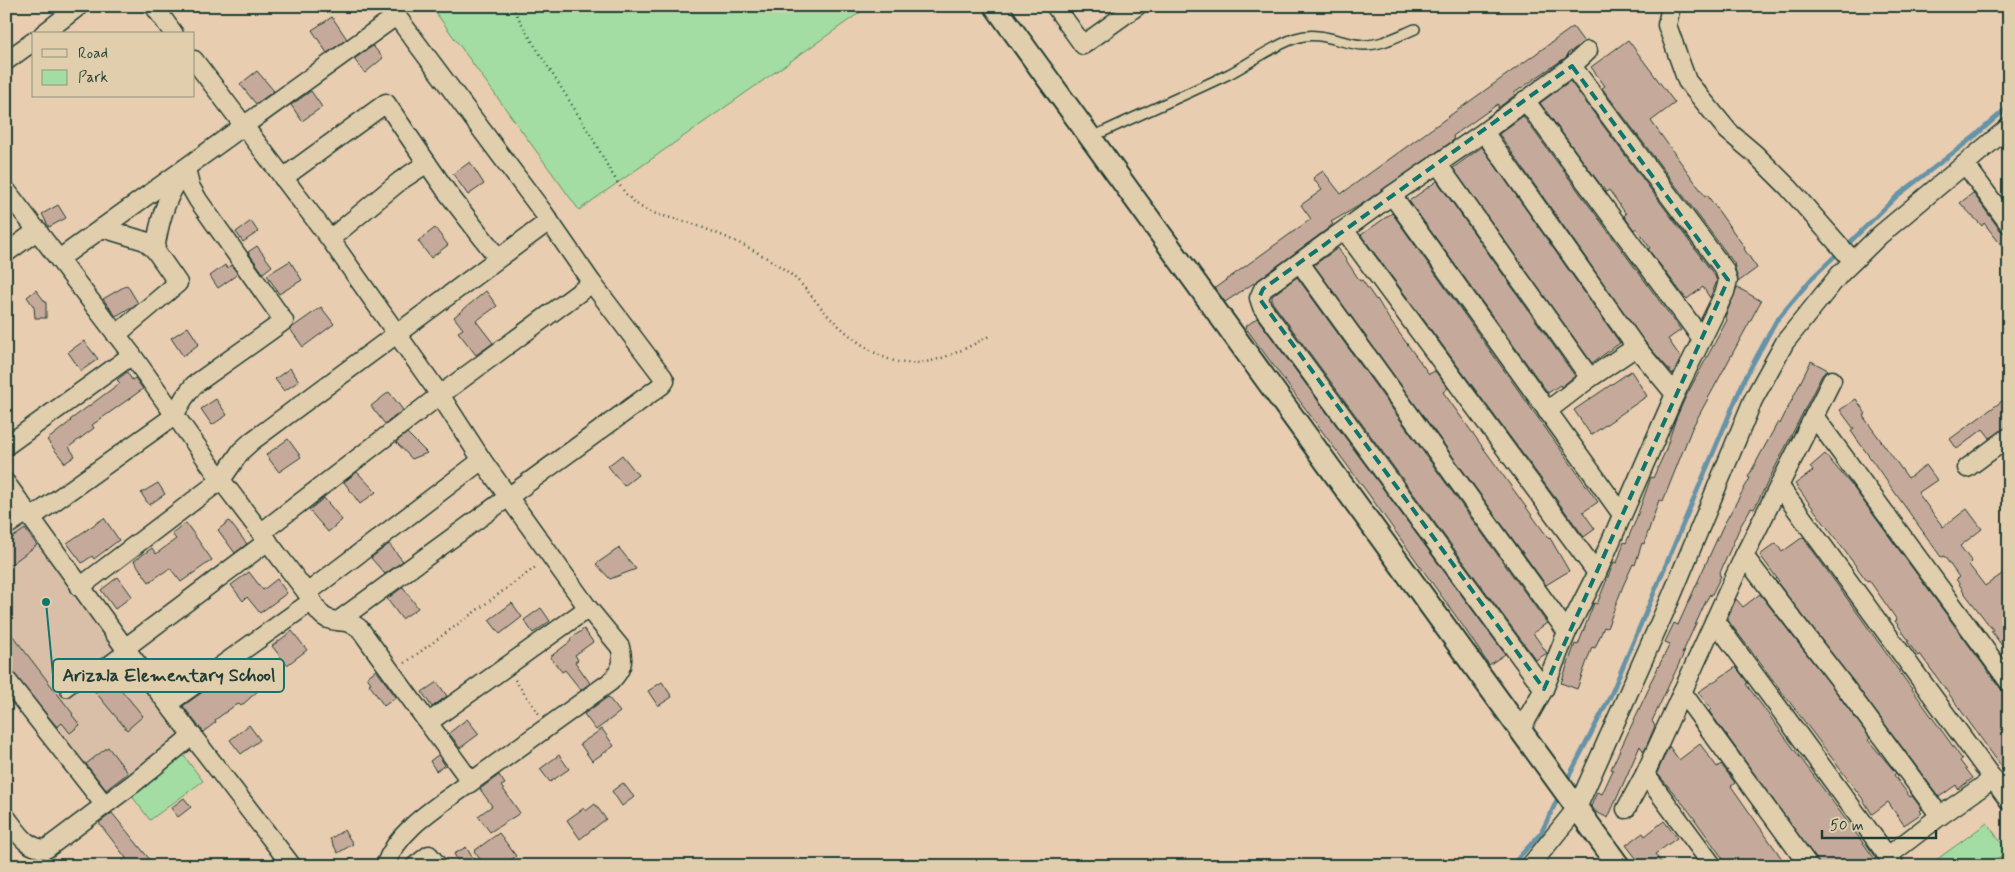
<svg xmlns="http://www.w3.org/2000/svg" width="2015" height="872" font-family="Mynerve,sans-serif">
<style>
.built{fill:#dabfa8}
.green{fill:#a3dda3;stroke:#618d6c}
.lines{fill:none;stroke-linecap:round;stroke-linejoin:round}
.stream{stroke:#6593a7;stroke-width:4.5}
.building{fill:#c5aa9b;stroke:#1f3d34}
.service-casing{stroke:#1f3d34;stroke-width:12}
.minor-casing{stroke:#1f3d34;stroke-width:21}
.tertiary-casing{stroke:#1f3d34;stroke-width:25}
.path{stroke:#1f3d34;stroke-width:2.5;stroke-dasharray:1 4;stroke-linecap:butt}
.service{stroke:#e1ceac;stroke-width:9}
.minor{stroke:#e1ceac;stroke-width:18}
.tertiary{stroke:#e1ceac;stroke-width:21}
.marked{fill:none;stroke:#0f766e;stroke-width:4;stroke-dasharray:10 6;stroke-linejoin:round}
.leader{fill:none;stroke:#0f766e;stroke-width:2}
.callout-dot{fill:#0f766e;stroke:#e1ceac;stroke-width:2}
.callout{fill:#e1ceac;stroke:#0f766e;stroke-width:2}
.callout-label{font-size:18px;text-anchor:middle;font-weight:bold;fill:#1f3d34}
</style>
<rect width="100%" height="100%" fill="#e8cdb0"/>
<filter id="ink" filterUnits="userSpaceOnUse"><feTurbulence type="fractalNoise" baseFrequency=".02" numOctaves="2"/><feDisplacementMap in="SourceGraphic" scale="10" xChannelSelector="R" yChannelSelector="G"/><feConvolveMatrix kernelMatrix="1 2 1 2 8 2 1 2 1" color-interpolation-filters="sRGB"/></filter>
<g filter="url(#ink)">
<!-- built -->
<polygon class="built" points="25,521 186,734 105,795 6,669 6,535"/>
<!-- green -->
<g class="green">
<polygon points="431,6 869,6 579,210"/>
<polygon points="181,752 203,781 150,820 128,791"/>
<polygon points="1987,823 2007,851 1987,866 1934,866 1932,863"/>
</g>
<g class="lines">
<!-- stream -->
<g class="stream">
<polyline points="1846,246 1897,196 1975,136 2009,106"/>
<polyline points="1566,782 1610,697 1744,380 1776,321 1813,277 1840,251"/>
<polyline points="1511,866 1541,833 1559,796"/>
</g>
</g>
<!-- building -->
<g class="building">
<polygon points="332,17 347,39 327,53 312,30"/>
<polygon points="1573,27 1584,42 1567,54 1568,55 1565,58 1514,93 1515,95 1498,108 1498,104 1453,136 1454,140 1362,204 1331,222 1333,224 1326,230 1254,283 1225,302 1215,288 1311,219 1301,205 1322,190 1313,178 1323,171 1341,194"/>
<polygon points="1628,40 1675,103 1651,121 1705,196 1707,195 1745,248 1744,249 1757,268 1738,282 1734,263 1602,88 1605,86 1591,67"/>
<polygon points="373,46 383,58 365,73 354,59"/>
<polygon points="257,71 274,91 256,104 240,84"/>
<polygon points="1570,81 1715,276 1717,281 1710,298 1703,287 1687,299 1684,296 1648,249 1650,248 1636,228 1634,230 1624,216 1626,214 1609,190 1606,192 1540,103"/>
<polygon points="311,91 322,107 302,121 291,105"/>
<polygon points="1523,116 1681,330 1668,339 1681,358 1673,374 1644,341 1499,134"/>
<polygon points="1482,147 1620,343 1592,363 1453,168"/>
<polygon points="470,162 484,184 468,195 453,174"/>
<polygon points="1437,181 1575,376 1561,387 1560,385 1548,393 1409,201"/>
<polygon points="1973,193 2000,230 2009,234 2009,241 2002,246 1984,223 1982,226 1960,203"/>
<polygon points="58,205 66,218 49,227 42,214"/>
<polygon points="1392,213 1598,502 1583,512 1595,529 1584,537 1361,235"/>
<polygon points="251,221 258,232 243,242 236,232"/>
<polygon points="435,228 448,245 431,258 418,241"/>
<polygon points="257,246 272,266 263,273 248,252"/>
<polygon points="1338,248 1360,281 1362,280 1376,300 1377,299 1389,319 1429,374 1435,371 1448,388 1443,392 1549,539 1550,538 1569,571 1546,585 1314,265"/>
<polygon points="290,261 302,280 279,294 267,275"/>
<polygon points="225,265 227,268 231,265 238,274 218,288 210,276"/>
<polygon points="1297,277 1547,623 1533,633 1547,653 1536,660 1272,302 1272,296"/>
<polygon points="127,285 138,303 116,316 103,299"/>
<polygon points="1737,287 1761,301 1692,428 1663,501 1659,500 1644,544 1642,543 1635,565 1633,564 1623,586 1607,628 1604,627 1595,648 1592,647 1577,689 1561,683 1575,644 1578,645 1594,603 1597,604 1614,562 1617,563 1624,542 1626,543 1635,522 1651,477 1653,478 1665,452 1675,421 1685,398 1727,320 1725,317"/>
<polygon points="36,290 46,303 46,318 35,318 34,307 27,297"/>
<polygon points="486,291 497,306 476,321 493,343 476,355 458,332 463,329 454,317"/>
<polygon points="321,307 334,324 303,347 290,329"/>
<polygon points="1257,318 1505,654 1489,665 1463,626 1367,492 1245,327"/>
<polygon points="188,327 199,344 183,356 171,338"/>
<polygon points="84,341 98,359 81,371 68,352"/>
<polygon points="1811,361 1828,370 1822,375 1754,509 1751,508 1740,527 1719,575 1721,576 1711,596 1710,594 1706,601 1682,654 1685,651 1652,721 1655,726 1644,752 1640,746 1608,818 1596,812 1591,806 1597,792 1602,794 1613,770 1611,769 1650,686 1649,685 1670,644 1665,642 1674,623 1678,625 1723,526 1750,478 1748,477 1778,422 1780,424"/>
<polygon points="290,368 299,381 284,391 275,379"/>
<polygon points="1631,371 1647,396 1591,435 1574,410"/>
<polygon points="127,372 132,380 135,378 143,389 92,425 94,428 69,447 75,456 65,463 47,440 71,421 70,420 120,383 117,380"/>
<polygon points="389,392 403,410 385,424 371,406"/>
<polygon points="2009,396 2009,427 1990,438 1983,429 1957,449 1950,439"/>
<polygon points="216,399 227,415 212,425 201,409"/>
<polygon points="1856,399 1866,414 1863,416 1908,478 1926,465 1937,480 1918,493 1943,527 1967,509 1982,529 1960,546 1972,562 1969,565 1985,586 2009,569 2009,655 1991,631 1993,630 1966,595 1956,579 1959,577 1944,556 1941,557 1851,431 1854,429 1840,410"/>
<polygon points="407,433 427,453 412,459 396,442"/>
<polygon points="288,439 301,457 279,472 266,455"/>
<polygon points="1825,454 1853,487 2009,700 2009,777 1920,654 1918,656 1907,641 1909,641 1895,621 1897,620 1869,580 1867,581 1795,484 1813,471 1810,467"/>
<polygon points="622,455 638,475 624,486 608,466"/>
<polygon points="357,472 376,492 360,504 344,482"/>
<polygon points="158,483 165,494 149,505 141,493"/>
<polygon points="324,498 342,520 328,532 309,510"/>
<polygon points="104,518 119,540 94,559 92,556 82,563 67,543"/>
<polygon points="229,521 247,544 235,553 218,530"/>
<polygon points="186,523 212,560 181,582 170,568 149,582 134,561 152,548 156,554 176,539 172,534"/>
<polygon points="25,529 37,545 6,568 6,542"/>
<polygon points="1803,537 1962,759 1960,761 1973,778 1958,789 1956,785 1939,797 1853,681 1777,582 1779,581 1760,555 1776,543 1782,552"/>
<polygon points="389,544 403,561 385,574 371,558"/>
<polygon points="619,548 636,569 610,579 596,564"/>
<polygon points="249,572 263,590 277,579 287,593 260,613 247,597 243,601 231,585"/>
<polygon points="118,577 132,596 115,609 101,590"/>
<polygon points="403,587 418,608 402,619 387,599"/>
<polygon points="1760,594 1837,693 1870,738 1868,740 1896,773 1894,775 1910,797 1912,796 1922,809 1920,811 1922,813 1904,825 1888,802 1872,814 1862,798 1727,619 1736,599 1743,607"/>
<polygon points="512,603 522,617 500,634 489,620"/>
<polygon points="541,608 550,621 533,633 524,620"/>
<polygon points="6,627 73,714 72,715 80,725 70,733 62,723 57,727 6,665"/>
<polygon points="584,629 593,642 575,655 578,660 575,662 590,683 581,690 565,670 562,672 550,657 571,641 570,639"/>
<polygon points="292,631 307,650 287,665 272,646"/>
<polygon points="1736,667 1748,683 1746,684 1880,866 1821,866 1709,711 1711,709 1698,692"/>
<polygon points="376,670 396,697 384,706 369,684 371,683 367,677"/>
<polygon points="229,673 237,684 240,682 244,688 261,673 269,681 241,706 239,704 234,706 215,720 216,722 203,732 183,706"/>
<polygon points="108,674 143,716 127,730 92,688"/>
<polygon points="437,682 447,696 432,707 422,692"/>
<polygon points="662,682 672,697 658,706 648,691"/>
<polygon points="608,697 620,712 596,730 584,714"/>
<polygon points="467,719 479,734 460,748 449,733"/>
<polygon points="249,725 260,740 241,754 230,740"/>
<polygon points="602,729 614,746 592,761 580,744"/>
<polygon points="1700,744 1717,767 1721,764 1735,783 1731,786 1787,866 1731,866 1728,861 1726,863 1688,810 1657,773 1669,746 1679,760"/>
<polygon points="108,747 128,773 106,790 86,764"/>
<polygon points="438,755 445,765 436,771 430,761"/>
<polygon points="559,755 569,769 550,782 540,769"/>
<polygon points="499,775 505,784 501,786 520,813 490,832 478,816 492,806 480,789"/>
<polygon points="623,783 634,797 622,806 612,791"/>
<polygon points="184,798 191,807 178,817 171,808"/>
<polygon points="595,804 606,819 580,839 567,820 584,808 586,811"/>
<polygon points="112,813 155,866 116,866 126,858 99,823"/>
<polygon points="1664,821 1677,838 1655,854 1664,866 1642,866 1626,845 1643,833 1645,836"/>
<polygon points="344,830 353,844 338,853 330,839"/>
<polygon points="499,833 516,856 504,866 485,866 474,851"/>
<polygon points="466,847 475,862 468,866 461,866 454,854"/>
</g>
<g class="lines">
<!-- service casing -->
<g class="service-casing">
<g id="service">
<path d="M1090,138C1136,116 1183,96 1229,74C1252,62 1272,46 1296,38C1320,30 1341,44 1364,45C1382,45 1398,36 1415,29"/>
<polyline points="66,692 125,648"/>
</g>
</g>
<!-- minor casing -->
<g class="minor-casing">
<g id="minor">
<polyline points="154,6 174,34"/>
<polyline points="1055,6 1083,45 1137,6"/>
<polyline points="1671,6 1667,25 1687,81 1728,131 1755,154 1789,188 1853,261"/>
<polyline points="43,34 79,6"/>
<polyline points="6,61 34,41"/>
<polyline points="1525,100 1702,339"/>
<polyline points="1484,132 1636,347 1675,394"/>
<polyline points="1437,163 1590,378"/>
<polyline points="1965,164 2009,224"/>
<polyline points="283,178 386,103 427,163"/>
<path d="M6,190L132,355L221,480L307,593C312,600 316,610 323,616C334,625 346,617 360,629L471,782L610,682C621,671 625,662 620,647L588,608L482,460L440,395L330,239L194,60"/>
<polyline points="1392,195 1621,513"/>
<polyline points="102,228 145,241 155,250 178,283 116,335"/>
<polyline points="1345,231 1597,573"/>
<polyline points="330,239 400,181 427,163 447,192 498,258"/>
<path d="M155,250C159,223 165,200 180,177"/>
<polyline points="6,253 38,230"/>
<polyline points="59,259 396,16"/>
<polyline points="1300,263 1567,632"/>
<polyline points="1547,411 1590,378 1636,347"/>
<polyline points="1814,416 2009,682"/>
<polyline points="6,446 132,355"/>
<polyline points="1967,468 2009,437"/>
<polyline points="6,483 125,648 292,866"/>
<polyline points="1780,487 2009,801"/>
<polyline points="31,518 174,416 184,398 194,385 284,321 198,200 190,186 186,168"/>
<polyline points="6,526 27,512"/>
<polyline points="262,532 440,395 592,283 543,212 389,6"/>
<polyline points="1744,556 1845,687 1940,816"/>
<polyline points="80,587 221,480 241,451 252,441 549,221"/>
<polyline points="307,593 482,460"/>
<polyline points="338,621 662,385 665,381 663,377 592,283"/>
<polyline points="1715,621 1895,866"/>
<polyline points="125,648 268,541"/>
<polyline points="6,679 104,804"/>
<polyline points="1544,689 1262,307 1259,298 1263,289 1392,195 1484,132 1572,66 1588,51"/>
<polyline points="1682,692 1809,866"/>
<polyline points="169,703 312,601"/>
<polyline points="429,722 588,608"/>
<polyline points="1520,731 1544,689 1567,632 1597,573 1675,394 1725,292 1728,280 1724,269 1572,66"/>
<polyline points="1645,774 1713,866"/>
<polyline points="1626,809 1645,774 1744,556 1832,380"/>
<path d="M6,817C18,832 25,848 46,849L134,783L193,735"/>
<polyline points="1888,856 1940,816 1993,779"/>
<path d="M385,866C398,828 440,805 471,782"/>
<polyline points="415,866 429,855 438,866"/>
<polyline points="1530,866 1577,808 1672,595 1753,400 1785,342 1840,274 1880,235 2009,127"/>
</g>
</g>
<!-- tertiary casing -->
<g class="tertiary-casing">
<polyline id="tertiary" points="995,6 1619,866"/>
</g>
<!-- path -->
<g class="path">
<path d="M512,6C536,51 565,92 591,136C604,157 613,181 631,199C649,217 671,216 693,224C725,236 758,250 785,270C801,281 811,296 824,311C841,330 872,356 898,362C931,368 963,350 991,335"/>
<polyline points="405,663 537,566"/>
<polyline points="515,680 539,714"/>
</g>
<!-- service -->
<use href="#service" class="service"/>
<!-- minor -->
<use href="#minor" class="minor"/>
<!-- tertiary -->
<use href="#tertiary" class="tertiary"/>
</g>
</g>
<!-- marked area -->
<path class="marked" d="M1572,66L1728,280L1544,689L1259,298L1263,289Z"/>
<!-- callouts -->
<path class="leader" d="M46 602L53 675"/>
<circle class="callout-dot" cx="46" cy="602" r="5"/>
<rect class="callout" x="53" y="659" width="231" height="33" rx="5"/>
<g class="callout-label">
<text x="169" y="681">Arizala Elementary School</text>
</g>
<!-- margin -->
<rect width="2015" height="872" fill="none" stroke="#e1ceac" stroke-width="25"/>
<rect x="12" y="12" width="1990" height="847" fill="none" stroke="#1f3d34" stroke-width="2" filter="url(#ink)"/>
<!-- legend -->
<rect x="32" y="32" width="162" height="65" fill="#e1ceac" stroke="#93947c"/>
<rect x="42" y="49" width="25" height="8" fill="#e1ceac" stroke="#93947c"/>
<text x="78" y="58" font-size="15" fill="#1f3d34">Road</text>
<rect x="42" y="70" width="25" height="15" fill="#a3dda3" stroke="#93947c"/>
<text x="78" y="82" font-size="15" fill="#1f3d34">Park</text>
<!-- scale -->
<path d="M1822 830v8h114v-8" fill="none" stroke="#1f3d34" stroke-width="2.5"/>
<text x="1830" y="830" font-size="15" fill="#1f3d34" stroke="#e1ceac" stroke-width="4" paint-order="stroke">50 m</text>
</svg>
